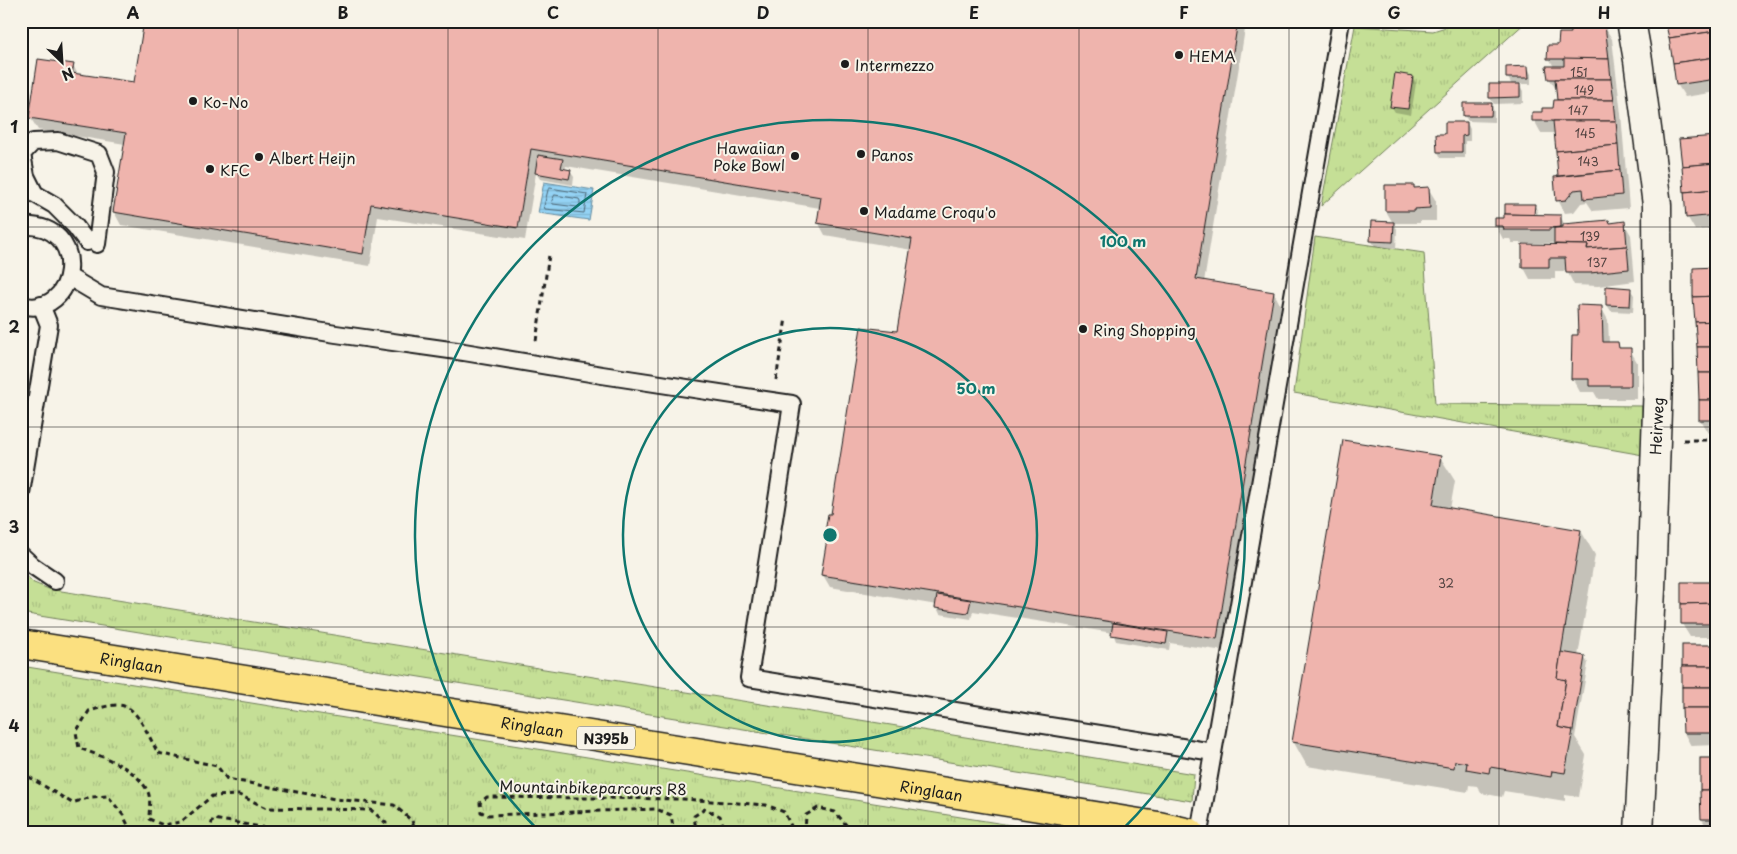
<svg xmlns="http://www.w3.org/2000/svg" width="1737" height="854" font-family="'Playpen Sans',sans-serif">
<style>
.grass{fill:url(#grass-tufts);stroke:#707e59}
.water{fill:url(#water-rules);stroke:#648a9e}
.shadow{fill:#0003;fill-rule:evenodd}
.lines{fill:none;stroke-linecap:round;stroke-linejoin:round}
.shore{stroke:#4c6573;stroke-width:1}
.building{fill:#efb4ad;stroke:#1c1c1c}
.lane-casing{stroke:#1c1c1c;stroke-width:20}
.street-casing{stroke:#1c1c1c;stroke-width:31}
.primary-casing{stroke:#1c1c1c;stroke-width:31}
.path{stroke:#1c1c1c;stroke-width:3;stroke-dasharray:5 4;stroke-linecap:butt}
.lane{stroke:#f7f3e8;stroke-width:16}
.street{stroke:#f7f3e8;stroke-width:28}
.primary{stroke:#fbe080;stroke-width:28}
.grid{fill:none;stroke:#1c1c1c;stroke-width:1;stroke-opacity:0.55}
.ring{fill:none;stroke:#0f766e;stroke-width:2.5}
.poi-dot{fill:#1c1c1c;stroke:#f7f3e8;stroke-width:2}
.labels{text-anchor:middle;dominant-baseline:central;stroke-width:4;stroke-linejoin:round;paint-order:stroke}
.number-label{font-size:12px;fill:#514240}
.shield{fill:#f7f3e8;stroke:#5e5c59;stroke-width:1}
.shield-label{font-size:14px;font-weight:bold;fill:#1c1c1c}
.poi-label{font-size:15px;fill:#1c1c1c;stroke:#f7f3e8;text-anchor:start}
.street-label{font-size:15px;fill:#1c1c1c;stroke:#f7f3e8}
.centre{fill:#0f766e;stroke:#f7f3e8;stroke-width:2.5}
.ring-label{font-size:15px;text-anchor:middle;font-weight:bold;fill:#0f766e;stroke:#f7f3e8;stroke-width:4;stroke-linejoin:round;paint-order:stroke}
.neatline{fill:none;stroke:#1c1c1c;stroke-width:2}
.grid-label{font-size:16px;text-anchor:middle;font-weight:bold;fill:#1c1c1c}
</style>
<defs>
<pattern id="grass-tufts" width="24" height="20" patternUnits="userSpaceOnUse" patternTransform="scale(1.25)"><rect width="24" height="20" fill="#c5df96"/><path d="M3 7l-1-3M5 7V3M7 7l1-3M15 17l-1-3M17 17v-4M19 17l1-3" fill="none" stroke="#a9bf81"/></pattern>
<pattern id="water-rules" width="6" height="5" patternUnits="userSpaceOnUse" patternTransform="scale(1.25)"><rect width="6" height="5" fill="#94d3f5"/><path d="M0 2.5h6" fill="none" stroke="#7fb5d1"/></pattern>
</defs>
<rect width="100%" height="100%" fill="#f7f3e8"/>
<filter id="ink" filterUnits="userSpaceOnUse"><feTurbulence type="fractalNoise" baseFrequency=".02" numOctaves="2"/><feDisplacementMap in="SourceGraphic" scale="10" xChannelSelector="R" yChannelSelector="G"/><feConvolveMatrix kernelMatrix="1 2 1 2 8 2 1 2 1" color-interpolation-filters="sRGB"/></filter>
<g filter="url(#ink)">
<!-- grass -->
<g class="grass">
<polygon points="1465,21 1527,21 1321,206 1355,26 1433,31"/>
<polygon points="1315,237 1424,253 1435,404 1642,406 1643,455 1294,393"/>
<polygon points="21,571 34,583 49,589 1194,774 1192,801 21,613"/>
<polygon points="21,666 1060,833 21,833"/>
</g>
<!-- water -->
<polygon class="water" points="544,182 594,190 589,220 538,213"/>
<!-- shadow -->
<g class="shadow">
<polygon points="145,21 1245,21 1246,23 1204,282 1274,293 1281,306 1224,651 1170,643 1169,650 1116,641 1113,633 973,611 971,619 940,614 937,608 937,605 830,587 823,575 828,542 825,538 832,516 898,332 912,250 825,235 818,222 820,208 566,166 565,170 570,171 574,177 573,185 540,179 536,173 525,240 378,217 370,266 121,225 114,212 125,144 38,130 30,117 73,65 78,75 135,83"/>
<polygon points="1666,21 1716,21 1716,92 1685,97 1677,84"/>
<polygon points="1604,26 1612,39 1621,114 1629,208 1593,211 1587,202 1581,203 1574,212 1565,213 1558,200 1559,178 1555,133 1541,133 1534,120 1543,114 1554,110 1558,101 1557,91 1549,78 1554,67 1549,58 1573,35"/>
<polygon points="1528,68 1531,74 1531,84 1519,84 1523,91 1523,103 1494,104 1490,98 1512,85 1508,78"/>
<polygon points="1413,77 1416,83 1411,115 1395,112 1391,106"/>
<polygon points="1491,105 1494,111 1494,122 1468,121 1464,115"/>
<polygon points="1467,123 1470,129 1470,141 1465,141 1465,158 1441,158 1438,152 1446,136"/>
<polygon points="1716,138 1716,228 1695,230 1688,218"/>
<polygon points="1413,186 1415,189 1428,188 1436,201 1436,221 1420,221 1420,223 1394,223 1397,229 1396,248 1375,246 1371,240 1393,223 1386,211"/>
<path d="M1534,205L1538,211L1537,216H1560L1565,225L1624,223L1631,235L1635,281L1598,286L1574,285L1567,271H1555V279H1530L1523,266L1555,246V243H1512L1510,239H1503L1496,226L1505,219ZM1533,209H1536L1535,221H1533Z"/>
<polygon points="1716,269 1716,433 1708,433 1700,420"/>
<polygon points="1630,289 1634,295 1633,312 1611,311 1607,305"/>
<polygon points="1601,307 1608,320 1609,343 1617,343 1621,350 1630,350 1637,362 1637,399 1598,399 1594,392 1580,392 1573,379 1574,336 1579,336"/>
<polygon points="1440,457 1455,481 1450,509 1581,531 1595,555 1578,656 1584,657 1588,663 1575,737 1586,755 1579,797 1565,795 1565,801 1504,791 1502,797 1481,793 1477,786 1469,785 1468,792 1307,766 1293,741"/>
<polygon points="1716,583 1716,637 1690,637 1682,624"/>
<polygon points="1716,646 1716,745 1691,746 1684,733"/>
<polygon points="1701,759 1716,759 1716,832 1709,832 1702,819"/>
</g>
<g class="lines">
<!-- shore -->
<g class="shore">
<polygon points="550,188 587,194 584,213 545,209 544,206 548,190"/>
<polygon points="555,195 579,199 580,201 580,205 577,207 553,204 552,201"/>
</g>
</g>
<!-- building -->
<g class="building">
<polygon points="144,21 1238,21 1196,279 1274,292 1217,639 821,575 827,539 824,538 828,514 831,514 861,327 897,331 912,239 817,223 821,197 531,149 518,228 371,204 363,254 113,212 126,133 29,118 38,59 74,64 72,73 134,82"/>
<polygon points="1665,21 1716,21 1716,31 1669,38"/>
<polygon points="1570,24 1605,25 1609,59 1547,59 1548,45 1558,45 1559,33 1571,33"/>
<polygon points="1716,31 1716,57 1673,63 1669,38"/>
<polygon points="1716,57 1716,79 1676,85 1673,63"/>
<polygon points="1564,58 1609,59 1611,79 1548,79 1546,66 1564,66"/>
<polygon points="1528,66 1529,78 1506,78 1506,67"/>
<polygon points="1395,73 1413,76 1408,109 1390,107"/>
<polygon points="1555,79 1611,79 1614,100 1557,100"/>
<polygon points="1489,84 1520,84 1520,97 1489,98"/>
<polygon points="1554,100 1614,100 1616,121 1532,121 1532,112 1542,112 1542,108 1553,108"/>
<polygon points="1463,103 1492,103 1491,116 1463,116"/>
<polygon points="1553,121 1616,121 1618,145 1556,151"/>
<polygon points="1445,122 1467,122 1467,135 1462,136 1462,152 1437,152 1436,134 1445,134"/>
<polygon points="1716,136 1716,163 1682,166 1679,139"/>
<polygon points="1618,145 1620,170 1558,176 1556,151"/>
<polygon points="538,155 563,159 561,168 571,170 569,179 535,173"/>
<polygon points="1716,163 1716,189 1684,192 1682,166"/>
<polygon points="1620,170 1622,195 1584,199 1583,189 1574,190 1566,200 1556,201 1554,177"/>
<polygon points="1385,185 1414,185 1414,188 1429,187 1430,208 1414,209 1414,211 1385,211"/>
<polygon points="1716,189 1716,215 1686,218 1684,192"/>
<polygon points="1505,204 1535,204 1534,215 1505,214"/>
<polygon points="1504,214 1561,215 1561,227 1550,228 1550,230 1504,230 1503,226 1495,226 1495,218 1504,218"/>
<polygon points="1609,220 1610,223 1625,221 1627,246 1587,249 1588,245 1554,244 1554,228 1563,227 1563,224"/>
<polygon points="1371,221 1394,222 1393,242 1370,241"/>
<polygon points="1522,244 1588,245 1587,249 1627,246 1629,269 1590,273 1566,273 1565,258 1549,258 1549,267 1522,267"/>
<polygon points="1716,267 1716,296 1693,297 1693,268"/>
<polygon points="1606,286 1631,288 1630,306 1606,305"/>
<polygon points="1716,296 1716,321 1695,322 1693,297"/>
<polygon points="1577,305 1602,306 1603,342 1618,342 1619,348 1631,348 1631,386 1589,386 1589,379 1571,379 1572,335 1578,335"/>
<polygon points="1716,321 1716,347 1697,347 1695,322"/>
<polygon points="1697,347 1716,347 1716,373 1698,373"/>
<polygon points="1698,373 1716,373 1716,400 1699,400"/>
<rect x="1699" y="400" width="17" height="20"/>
<polygon points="1343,440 1441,456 1433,505 1581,530 1557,678 1566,680 1558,727 1573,730 1565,773 1552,771 1551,777 1490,767 1489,773 1466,769 1467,763 1455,761 1454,768 1292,742"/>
<polygon points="1681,582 1716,582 1716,603 1681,604"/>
<polygon points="937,595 971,600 968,613 935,608"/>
<polygon points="1716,603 1716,624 1681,624 1681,604"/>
<polygon points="1113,623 1168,632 1166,644 1111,635"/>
<rect x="1682" y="645" width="34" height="21"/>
<polygon points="1561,652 1585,656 1573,730 1558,727 1566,680 1557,678"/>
<rect x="1682" y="666" width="34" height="21"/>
<rect x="1682" y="687" width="34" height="21"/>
<polygon points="1682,708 1716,708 1716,733 1683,733"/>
<rect x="1700" y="758" width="16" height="32"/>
<polygon points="1700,790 1716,790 1716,823 1711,823 1711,819 1701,819"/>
</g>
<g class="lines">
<!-- lane casing -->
<g class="lane-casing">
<g id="lane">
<path d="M21,226C93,221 77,321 21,305"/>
<polyline points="87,242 75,226 54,205 35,194 26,176 22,154 33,142 58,141 99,154 106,172 97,244"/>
<polyline points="69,277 101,296 336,334 464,352 602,375 792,404 749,678 1213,752"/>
<polyline points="21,493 49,325 41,305"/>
<polyline points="21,555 33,566 55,581"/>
<polyline points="1199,833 1341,21"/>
</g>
</g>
<!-- street casing -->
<g class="street-casing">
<polyline id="street" points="1631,21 1638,60 1657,205 1658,380 1651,589 1639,833"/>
</g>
<!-- primary casing -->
<g class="primary-casing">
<g id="primary">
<path id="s1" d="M21,644L1158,826L1190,833"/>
</g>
</g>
<!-- path -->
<g class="path">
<polyline points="536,341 549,255"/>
<polyline points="776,380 786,318"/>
<polyline points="1683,440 1716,440"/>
<polyline points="21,772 72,803 91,797 108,796 123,815 132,833"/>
<polyline points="209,833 213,819 298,833"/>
<path d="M384,833L386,823L371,810L267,808L239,795L212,796L181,822L163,825L149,819C149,811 151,798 148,792C136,767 103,757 79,748L76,732L89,711C101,708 113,703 124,706C138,709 151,741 158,753L217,766L227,779L335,799L394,805L412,821L416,833"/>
<polyline points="672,833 673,827 671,815 656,809 488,815 481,812 480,803 487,797 683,799 766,805 784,812 792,828 792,833"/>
<polyline points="699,833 696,830 694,816 705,809 720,816 726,833"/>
<polyline points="805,833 806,815 818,808 835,812 853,833"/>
</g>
<!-- lane -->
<use href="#lane" class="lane"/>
<!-- street -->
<use href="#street" class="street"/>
<!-- primary -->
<use href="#primary" class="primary"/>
</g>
</g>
<!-- grid -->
<path class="grid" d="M238,21V833M448,21V833M658,21V833M868,21V833M1079,21V833M1289,21V833M1499,21V833M21,227H1716M21,427H1716M21,627H1716"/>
<!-- distance rings -->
<g class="ring">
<circle cx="830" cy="535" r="207"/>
<path d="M539 831A415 415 0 1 1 1121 831"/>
</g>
<!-- markers -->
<g class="poi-dot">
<circle cx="1179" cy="55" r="5"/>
<circle cx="845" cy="64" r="5"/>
<circle cx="193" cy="101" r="5"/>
<circle cx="861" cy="154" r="5"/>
<circle cx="795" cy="156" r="5"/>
<circle cx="259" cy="157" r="5"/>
<circle cx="210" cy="169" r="5"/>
<circle cx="864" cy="211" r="5"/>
<circle cx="1083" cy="329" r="5"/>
</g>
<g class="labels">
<!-- number labels -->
<g class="number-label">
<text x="1579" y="72">151</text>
<text x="1584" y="90">149</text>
<text x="1578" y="110">147</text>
<text x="1585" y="133">145</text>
<text x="1588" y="161">143</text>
<text x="1590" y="236">139</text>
<text x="1597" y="262">137</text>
<text x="1446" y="583">32</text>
</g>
<!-- shield labels -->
<rect class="shield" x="577" y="726.5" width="58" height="23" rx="4"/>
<g class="shield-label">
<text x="606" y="738">N395b</text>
</g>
<!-- poi labels -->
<g class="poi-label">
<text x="1189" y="55">HEMA</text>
<text x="855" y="64">Intermezzo</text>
<text x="203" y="101">Ko-No</text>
<text x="785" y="147" text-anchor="end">Hawaiian<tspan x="785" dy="17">Poke Bowl</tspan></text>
<text x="871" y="154">Panos</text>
<text x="269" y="157">Albert Heijn</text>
<text x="220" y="169">KFC</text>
<text x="874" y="211">Madame Croqu'o</text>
<text x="1093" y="329">Ring Shopping</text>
</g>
<!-- street labels -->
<g class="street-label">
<text transform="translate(1656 426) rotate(-87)">Heirweg</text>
<text stroke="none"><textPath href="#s1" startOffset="112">Ringlaan</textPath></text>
<text stroke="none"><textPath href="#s1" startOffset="518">Ringlaan</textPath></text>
<text transform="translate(593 787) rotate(1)">Mountainbikeparcours R8</text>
<text stroke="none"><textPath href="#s1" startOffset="922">Ringlaan</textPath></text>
</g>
</g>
<circle cx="830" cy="535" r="8" class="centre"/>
<g class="ring-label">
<text x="1123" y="247">100 m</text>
<text x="976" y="394">50 m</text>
</g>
<!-- margin -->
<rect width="1737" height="854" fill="none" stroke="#f7f3e8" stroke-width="55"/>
<!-- north arrow -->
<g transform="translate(62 62) rotate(155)" stroke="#f7f3e8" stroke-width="4" paint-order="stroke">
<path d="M0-4L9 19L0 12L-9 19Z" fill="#1c1c1c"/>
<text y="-8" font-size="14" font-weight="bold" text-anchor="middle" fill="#1c1c1c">N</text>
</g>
<rect x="28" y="28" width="1682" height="798" class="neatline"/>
<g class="grid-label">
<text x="133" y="19">A</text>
<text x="343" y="19">B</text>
<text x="553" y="19">C</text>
<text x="763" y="19">D</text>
<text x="974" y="19">E</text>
<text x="1184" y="19">F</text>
<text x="1394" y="19">G</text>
<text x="1604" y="19">H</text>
<text x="14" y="133">1</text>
<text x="14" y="333">2</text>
<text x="14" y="533">3</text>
<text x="14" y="732">4</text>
</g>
</svg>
